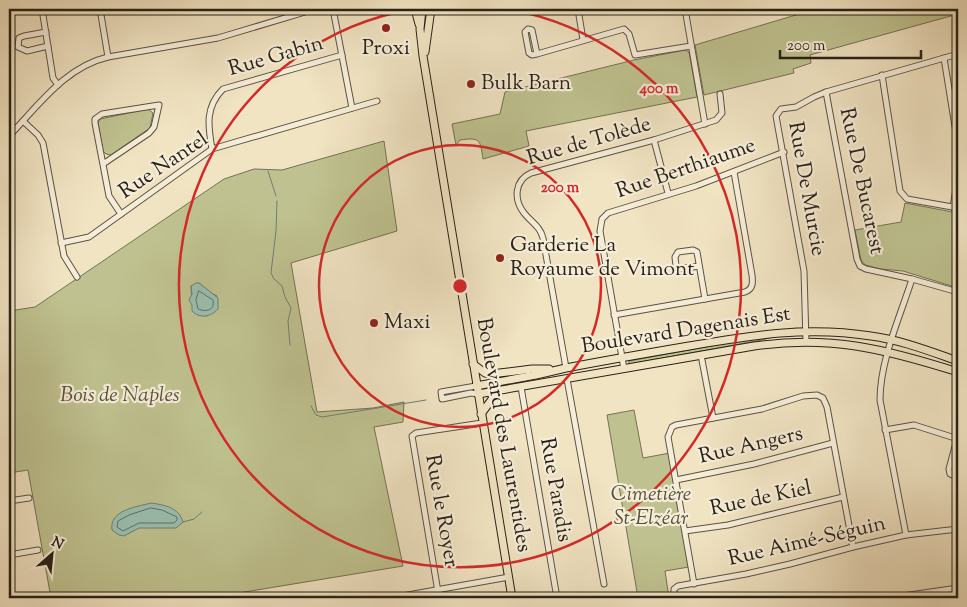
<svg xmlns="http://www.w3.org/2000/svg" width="967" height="607" font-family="'Sorts Mill Goudy',serif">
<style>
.green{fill:#bfc290;stroke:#747254;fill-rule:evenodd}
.water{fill:#9bbfb0;stroke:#6d8073}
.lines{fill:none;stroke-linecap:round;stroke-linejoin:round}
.shore{stroke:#627064;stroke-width:1}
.stream{stroke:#6d8073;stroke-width:1}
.minor-casing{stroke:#5b5242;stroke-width:7}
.major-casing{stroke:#292117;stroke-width:9}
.minor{stroke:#f6edd8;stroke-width:5}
.major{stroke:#f1e4c3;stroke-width:7}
.ring{fill:none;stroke:#d62828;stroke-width:2.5}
.poi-dot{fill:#8f2418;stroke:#f6edd8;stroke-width:2}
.labels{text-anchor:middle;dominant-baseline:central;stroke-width:4.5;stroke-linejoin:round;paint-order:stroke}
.poi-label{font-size:21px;fill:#292117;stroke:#f6edd8;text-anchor:start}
.street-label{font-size:21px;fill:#292117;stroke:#f6edd8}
.park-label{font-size:21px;font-style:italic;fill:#56513b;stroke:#f6edd8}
.centre{fill:#d62828;stroke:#f6edd8;stroke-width:2.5}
.ring-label{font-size:15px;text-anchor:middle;font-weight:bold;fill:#d62828;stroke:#f6edd8;stroke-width:4.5;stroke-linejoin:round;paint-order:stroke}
</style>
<rect width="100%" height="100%" fill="#f1e4c3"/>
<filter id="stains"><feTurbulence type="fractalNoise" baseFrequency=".004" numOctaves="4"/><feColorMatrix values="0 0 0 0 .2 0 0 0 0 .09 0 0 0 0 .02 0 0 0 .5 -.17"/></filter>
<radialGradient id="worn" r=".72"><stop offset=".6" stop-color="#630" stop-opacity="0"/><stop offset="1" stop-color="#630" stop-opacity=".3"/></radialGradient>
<!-- green -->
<g class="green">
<polygon points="816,9 958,9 958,14 810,55 811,63 793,69 794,73 704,95 695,45"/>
<path d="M685,50L689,52L697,97L526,131L529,146L483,159C480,140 481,137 460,140L456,145L452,124L500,114L505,92L634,60Z"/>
<polygon points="148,109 153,113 150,128 111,155 106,154 103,151 98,123 100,119"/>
<path d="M384,141L397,231L291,263L317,412L373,408L404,402L403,422L374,427L403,566L208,598H51L28,470L9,473V311L35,307L224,179L254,169L282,170ZM199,283L211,293L217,296L207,316L198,315L192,304L191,286Z"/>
<polygon points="905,203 958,213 958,288 903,271 881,269 865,265 861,260 855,230 901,222"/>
<polygon points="777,336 762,340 629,364 629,361 744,340"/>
<polygon points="634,410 643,458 670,453 689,567 665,571 669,598 638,598 607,415"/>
</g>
<!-- water -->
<g class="water">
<path d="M196,283H199L218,298V309C211,317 200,319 192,311V305L189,300L192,294L191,286Z"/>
<path d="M151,503C164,505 179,507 183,522L176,528H139L124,536L119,535L112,530C109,510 136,507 151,503Z"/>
</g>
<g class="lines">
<!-- shore -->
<g class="shore">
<path d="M199,291L213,300C215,311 206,312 198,309L196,300Z"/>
<polygon points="151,508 162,510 177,517 177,520 174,523 139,523 123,531 117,527 118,521 129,515"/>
</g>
<!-- stream -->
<g class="stream">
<polyline points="268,171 276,196"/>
<polyline points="277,201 276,231 271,273 274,279 282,286 285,297 291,308 288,321 290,345"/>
<polyline points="311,406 316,415 322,417 426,400"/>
<polyline points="183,522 194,519 202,512"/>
</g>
<!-- minor casing -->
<g class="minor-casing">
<g id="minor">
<polyline points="42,9 53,78 58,85"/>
<polyline points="100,9 108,57"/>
<polyline points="333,9 352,108"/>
<polyline points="578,9 583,40"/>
<polyline points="685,9 705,124"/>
<polyline points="46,32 24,36 19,38 18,47 27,51 48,46"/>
<polyline points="537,54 532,30 528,29 525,32 529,53 532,55 537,54 624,29 629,34 635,55 691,46"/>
<polyline points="944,58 958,145"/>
<polyline points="882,75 900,191 907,199 958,208"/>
<polyline points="826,92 857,259 860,266 866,269 912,279 958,292"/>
<polyline points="23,121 38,135 43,143 64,256 77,277"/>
<path d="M9,136C38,106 65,67 108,57L218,38L315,9"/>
<polyline points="654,140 668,193"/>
<path d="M212,149C208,126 205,107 223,89L342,55"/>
<polyline points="103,164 149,133 154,127 159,105 102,114 95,119 95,123 109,196 121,214"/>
<polyline points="953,207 958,177"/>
<polyline points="61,243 89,237 212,149 377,101"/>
<polyline points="699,266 679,269 676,266 675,257 678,252 693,250 697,252 705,299"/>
<path d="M614,315L745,292C753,289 753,283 752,275L734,172"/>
<polyline points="806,342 804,271 776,116 781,109 796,107 814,97 826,92 958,54"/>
<polyline points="701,355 713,418"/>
<path d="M566,368L543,238C540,226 531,222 524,213C513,199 515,180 531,173L654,140L716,120L722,113L720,94"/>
<polyline points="624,369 600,231 602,219 608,213 696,186 784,152"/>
<polyline points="567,379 604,584"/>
<polyline points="476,386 441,392 442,399 471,393 478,394"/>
<polyline points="521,387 557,598"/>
<polyline points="885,430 914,425 958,439"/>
<polyline points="957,439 949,469 950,474 955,476 958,474"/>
<polyline points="676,480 754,464 833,443"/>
<polyline points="9,501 29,498"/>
<polyline points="685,531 728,525 843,497"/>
<path d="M906,535L880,400C880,360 900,317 912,279"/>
<polyline points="9,555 38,550"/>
<polyline points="694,584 668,437 672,427 676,425 762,409 803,396 817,395 823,398 827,407 853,547"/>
<polyline points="391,598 509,577"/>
<polyline points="439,598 412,436 416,433 482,423"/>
<polyline points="674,598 674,589 678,586 746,574 790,564 853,547 906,535 958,529"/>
<polyline points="889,598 958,588"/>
</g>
</g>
<!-- major casing -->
<g class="major-casing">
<g id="major">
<polyline points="415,9 419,24"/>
<polyline points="422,9 420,29 423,56 512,598"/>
<polyline points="425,52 431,9"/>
<polyline points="473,364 485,373 491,374 532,369 549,369"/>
<path d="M476,386L536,375L566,368C607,360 648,353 689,346C752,335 808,326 871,336C901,340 929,351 958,361"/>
<path d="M478,394L754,346C831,335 885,349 958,372"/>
<polyline points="481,414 498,391"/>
</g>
</g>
<!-- minor -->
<use href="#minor" class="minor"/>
<!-- major -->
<use href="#major" class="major"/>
</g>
<!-- distance rings -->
<g class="ring">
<circle cx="460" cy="286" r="141"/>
<path d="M506 9A281 281 0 1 1 414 9"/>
</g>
<!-- markers -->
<g class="poi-dot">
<circle cx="386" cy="28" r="5"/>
<circle cx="471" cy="84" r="5"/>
<circle cx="500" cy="258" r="5"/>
<circle cx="374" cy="323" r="5"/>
</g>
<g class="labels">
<!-- poi labels -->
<g class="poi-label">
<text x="386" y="49" text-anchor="middle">Proxi</text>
<text x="481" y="84">Bulk Barn</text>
<text x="510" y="246">Garderie La<tspan x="510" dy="24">Royaume de Vimont</tspan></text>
<text x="384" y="323">Maxi</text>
</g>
<!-- street labels -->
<g class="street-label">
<text transform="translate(276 57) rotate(-16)">Rue Gabin</text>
<text transform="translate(589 142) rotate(-16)">Rue de Tolède</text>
<text transform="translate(164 166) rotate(-34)">Rue Nantel</text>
<text transform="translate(686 169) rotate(-19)">Rue Berthiaume</text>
<text transform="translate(861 181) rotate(78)">Rue De Bucarest</text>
<text transform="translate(806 189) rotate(80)">Rue De Murcie</text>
<text transform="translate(686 331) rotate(-9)">Boulevard Dagenais Est</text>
<text transform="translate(503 435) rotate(80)">Boulevard des Laurentides</text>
<text transform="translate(751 446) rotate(-13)">Rue Angers</text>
<text transform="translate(555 490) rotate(80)">Rue Paradis</text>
<text transform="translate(761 499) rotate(-12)">Rue de Kiel</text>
<text transform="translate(441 511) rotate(80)">Rue le Royer</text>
<text transform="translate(807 542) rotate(-13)">Rue Aimé-Séguin</text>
</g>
<!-- park labels -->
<g class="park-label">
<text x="120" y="396">Bois de Naples</text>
<text x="651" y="495">Cimetière<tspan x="651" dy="24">St-Elzéar</tspan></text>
</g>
</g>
<circle cx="460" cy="286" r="8" class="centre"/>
<g class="ring-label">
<text x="659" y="93">400 m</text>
<text x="560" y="192">200 m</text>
</g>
<!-- margin -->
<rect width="967" height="607" fill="none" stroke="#f1e4c3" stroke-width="30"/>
<rect x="10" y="10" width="947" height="587" fill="none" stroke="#292117" stroke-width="2.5"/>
<rect x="15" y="15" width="937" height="577" fill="none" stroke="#292117"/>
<!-- north arrow -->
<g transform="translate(52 554) rotate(27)" stroke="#f6edd8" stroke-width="4" paint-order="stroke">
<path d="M0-4L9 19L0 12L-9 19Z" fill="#292117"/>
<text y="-8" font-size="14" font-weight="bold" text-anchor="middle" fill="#292117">N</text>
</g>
<!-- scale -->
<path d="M780 50v8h141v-8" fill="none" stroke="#292117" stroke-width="2.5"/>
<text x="787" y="50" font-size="15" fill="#292117" stroke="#f6edd8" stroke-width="4" paint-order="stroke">200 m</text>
<rect width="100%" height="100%" filter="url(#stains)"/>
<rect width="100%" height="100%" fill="url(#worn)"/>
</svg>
